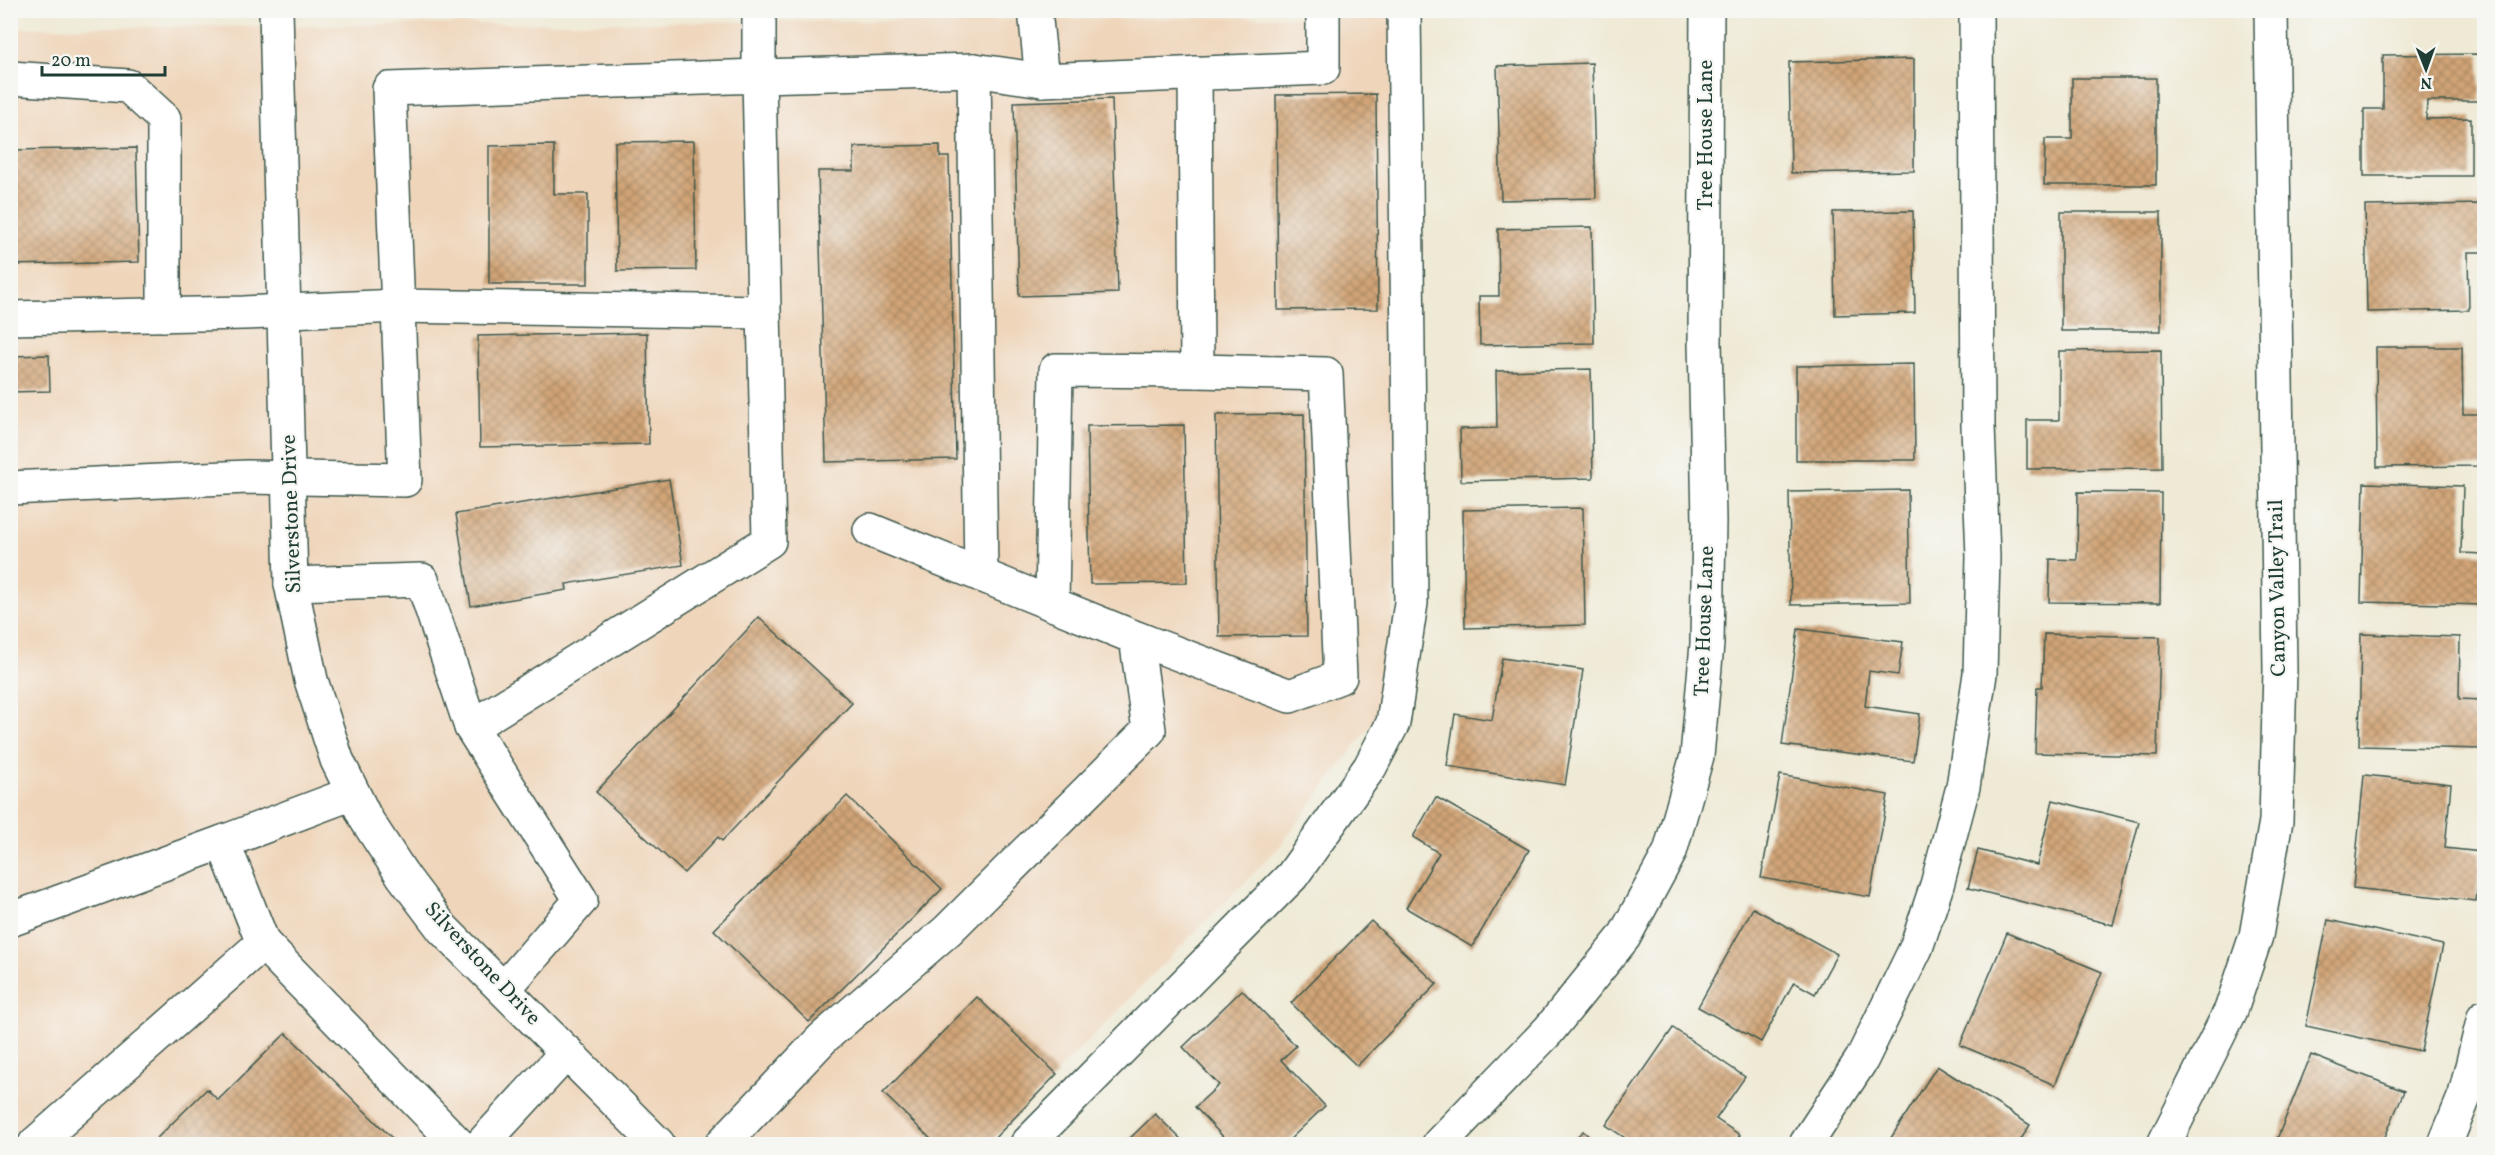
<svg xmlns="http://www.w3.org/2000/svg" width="2495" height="1155" font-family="Vollkorn,serif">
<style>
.built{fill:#efd6bb}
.building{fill:url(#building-cross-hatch)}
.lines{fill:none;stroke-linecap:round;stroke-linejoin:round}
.minor-casing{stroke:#3e574c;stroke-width:36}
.minor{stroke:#fff;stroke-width:33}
.labels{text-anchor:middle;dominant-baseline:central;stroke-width:4.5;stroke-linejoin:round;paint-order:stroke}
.street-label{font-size:21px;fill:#1f3d34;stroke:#f6f6f2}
</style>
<defs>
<pattern id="building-cross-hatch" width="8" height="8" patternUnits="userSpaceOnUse" patternTransform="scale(1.5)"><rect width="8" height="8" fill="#d1a477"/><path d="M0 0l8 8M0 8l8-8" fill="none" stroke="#a98762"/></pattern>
</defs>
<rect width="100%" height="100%" fill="#f6f6f2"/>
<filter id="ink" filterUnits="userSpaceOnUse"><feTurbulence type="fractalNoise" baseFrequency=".0167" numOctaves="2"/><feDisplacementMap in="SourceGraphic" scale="12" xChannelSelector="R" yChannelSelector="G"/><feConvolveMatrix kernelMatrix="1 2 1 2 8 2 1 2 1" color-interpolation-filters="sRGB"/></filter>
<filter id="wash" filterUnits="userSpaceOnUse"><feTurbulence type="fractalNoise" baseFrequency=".008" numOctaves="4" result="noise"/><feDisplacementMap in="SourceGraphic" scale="24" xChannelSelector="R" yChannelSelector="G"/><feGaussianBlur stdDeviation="1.35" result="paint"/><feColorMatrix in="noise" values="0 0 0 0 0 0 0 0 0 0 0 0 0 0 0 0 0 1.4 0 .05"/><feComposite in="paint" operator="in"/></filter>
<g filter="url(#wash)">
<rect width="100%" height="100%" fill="#efead5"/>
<!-- built -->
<polygon class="built" points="1403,16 1391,698 1280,846 986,1144 11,1144 10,28"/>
<g id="blocks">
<!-- building -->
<g class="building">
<polygon points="2480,54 2480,101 2427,101 2426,119 2471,118 2471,176 2364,176 2364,109 2383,109 2383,55"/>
<polygon points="1914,59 1914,171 1791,173 1789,62"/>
<polygon points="1592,63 1596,198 1501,200 1497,66"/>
<polygon points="2072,78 2156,78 2156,185 2044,185 2045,139 2072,139"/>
<polygon points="1376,94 1378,309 1278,310 1276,95"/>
<polygon points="1112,99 1118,293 1019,296 1014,102"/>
<polygon points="694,141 696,270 617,271 615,142"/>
<polygon points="554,145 554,194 588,194 588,284 489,284 489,146"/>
<polygon points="940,145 940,157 949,157 956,459 826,462 818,171 854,171 854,147"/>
<polygon points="136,148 139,262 10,265 10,150"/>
<polygon points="2484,204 2484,252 2468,252 2469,310 2367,312 2365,206"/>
<polygon points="1913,211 1915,313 1835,315 1833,212"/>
<rect x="2061" y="212" width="100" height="119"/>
<polygon points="1592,227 1594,343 1480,345 1479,296 1499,296 1498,229"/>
<polygon points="647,333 649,444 480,447 478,336"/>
<polygon points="2376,347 2462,347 2463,414 2484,414 2484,466 2377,467"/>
<polygon points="2161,350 2162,468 2027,469 2027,420 2059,420 2059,351"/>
<polygon points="49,355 50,391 10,392 10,356"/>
<polygon points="1914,364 1915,460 1796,460 1796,366"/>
<polygon points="1591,369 1593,478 1461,481 1460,429 1497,428 1496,371"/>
<polygon points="1304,414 1307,636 1219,637 1216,415"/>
<polygon points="1184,425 1187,583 1090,584 1087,426"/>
<polygon points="669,479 683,565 566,584 567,590 471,606 456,514"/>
<polygon points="2364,483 2463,486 2461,553 2484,554 2484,605 2361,602"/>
<polygon points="1908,490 1910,603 1791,605 1789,492"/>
<polygon points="2078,492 2161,493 2160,603 2049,602 2050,559 2077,560"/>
<polygon points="1583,508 1585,625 1465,628 1463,510"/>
<polygon points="759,617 852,703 722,841 718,837 684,873 596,792"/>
<polygon points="1798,629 1903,642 1898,675 1869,671 1865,706 1920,714 1913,761 1782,745"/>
<polygon points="2044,634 2160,637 2157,756 2035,753 2037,687 2042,687"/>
<polygon points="2361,634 2460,637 2459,699 2483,700 2482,749 2359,746"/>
<polygon points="1502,658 1583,670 1565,785 1447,766 1455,714 1492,720"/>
<polygon points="1780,775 1888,795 1870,897 1761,878"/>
<polygon points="2364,775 2451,784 2445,848 2481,852 2476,901 2353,888"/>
<polygon points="847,796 942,889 809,1022 714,930"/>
<polygon points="1436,797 1529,850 1472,947 1406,908 1439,853 1413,837"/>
<polygon points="2053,800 2139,822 2113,925 1968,888 1978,850 2037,865"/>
<polygon points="1753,908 1837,954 1815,994 1794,982 1761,1042 1698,1007"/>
<polygon points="2328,920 2443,945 2421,1051 2306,1026"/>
<polygon points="1371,921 1437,984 1357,1066 1291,1003"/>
<polygon points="2007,933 2102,972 2055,1085 1960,1045"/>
<polygon points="1242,990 1296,1046 1281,1060 1325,1106 1285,1144 1230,1144 1195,1107 1219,1085 1183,1047"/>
<polygon points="977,997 1057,1074 989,1144 936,1144 883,1093"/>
<polygon points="1673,1028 1745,1077 1716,1119 1740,1135 1734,1144 1634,1144 1606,1125"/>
<polygon points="286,1033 398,1144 151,1144 207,1089 218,1100"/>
<polygon points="2311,1055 2404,1091 2382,1144 2275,1144"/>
<polygon points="1937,1066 2030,1125 2018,1144 1887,1144"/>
<polygon points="1155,1114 1186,1144 1124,1144"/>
<polygon points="1583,1131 1597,1144 1569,1144"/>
</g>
</g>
</g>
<g filter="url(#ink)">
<use href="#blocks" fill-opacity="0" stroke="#3e574c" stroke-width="1.5"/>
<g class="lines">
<!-- minor casing -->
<g class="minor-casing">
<g id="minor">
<polyline points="276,10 291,584 311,680 337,760 366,819 403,876 443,929 658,1144"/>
<polyline points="759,10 759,76 974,70"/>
<polyline points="1035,10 1042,80 1323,68 1323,10"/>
<polyline points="10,78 128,86 164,119 164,315"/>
<polyline points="10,318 244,313 398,306 763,312"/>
<polyline points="10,488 247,477 405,480 389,89 759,76 769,541 471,727"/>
<polyline points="870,530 1146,642"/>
<polyline points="981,575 974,70 1042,80"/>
<polyline points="291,584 422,580 471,727 581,900 504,989"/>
<polyline points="1052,604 1056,370 1197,371"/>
<polyline points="10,920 223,842"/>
<polyline points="263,943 223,842 353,793"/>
<polyline points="35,1144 263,943 458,1144"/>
<polyline points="482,1144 567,1052"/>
<polyline points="722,1144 823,1038 948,930 1149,730 1136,638 1290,696 1340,677 1326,374 1197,371 1195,73"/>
<polyline points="1027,1144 1292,876 1370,767 1393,723 1411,603 1404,10"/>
<polyline points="1439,1144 1549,1030 1624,937 1670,852 1697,756 1707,644 1709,520 1705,342 1707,10"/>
<polyline points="1806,1144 1862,1059 1916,948 1937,885 1963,787 1980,674 1983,557 1978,426 1976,10"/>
<polyline points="2164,1144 2231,1010 2256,936 2276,821 2280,670 2271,10"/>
<polyline points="2445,1144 2465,1095 2484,1017"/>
</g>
</g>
<!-- minor -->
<use href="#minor" class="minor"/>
</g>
</g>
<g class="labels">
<!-- street labels -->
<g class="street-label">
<text transform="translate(1706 135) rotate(-90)">Tree House Lane</text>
<text transform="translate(292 514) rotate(-92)">Silverstone Drive</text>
<text transform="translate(2278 588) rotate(-91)">Canyon Valley Trail</text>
<text transform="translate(1705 621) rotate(-88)">Tree House Lane</text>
<text transform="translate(482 964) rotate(47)">Silverstone Drive</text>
</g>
</g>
<!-- margin -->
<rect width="2495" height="1155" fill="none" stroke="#f6f6f2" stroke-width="36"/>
<!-- north arrow -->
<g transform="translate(2426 69) rotate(179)" stroke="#f6f6f2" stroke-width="4.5" paint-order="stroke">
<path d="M0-4.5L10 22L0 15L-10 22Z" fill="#1f3d34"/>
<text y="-9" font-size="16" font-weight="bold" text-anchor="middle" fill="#1f3d34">N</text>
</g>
<!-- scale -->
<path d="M42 66v9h123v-9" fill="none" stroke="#1f3d34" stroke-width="3"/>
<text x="51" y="66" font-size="18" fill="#1f3d34" stroke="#f6f6f2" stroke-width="4.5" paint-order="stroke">20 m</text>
</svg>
